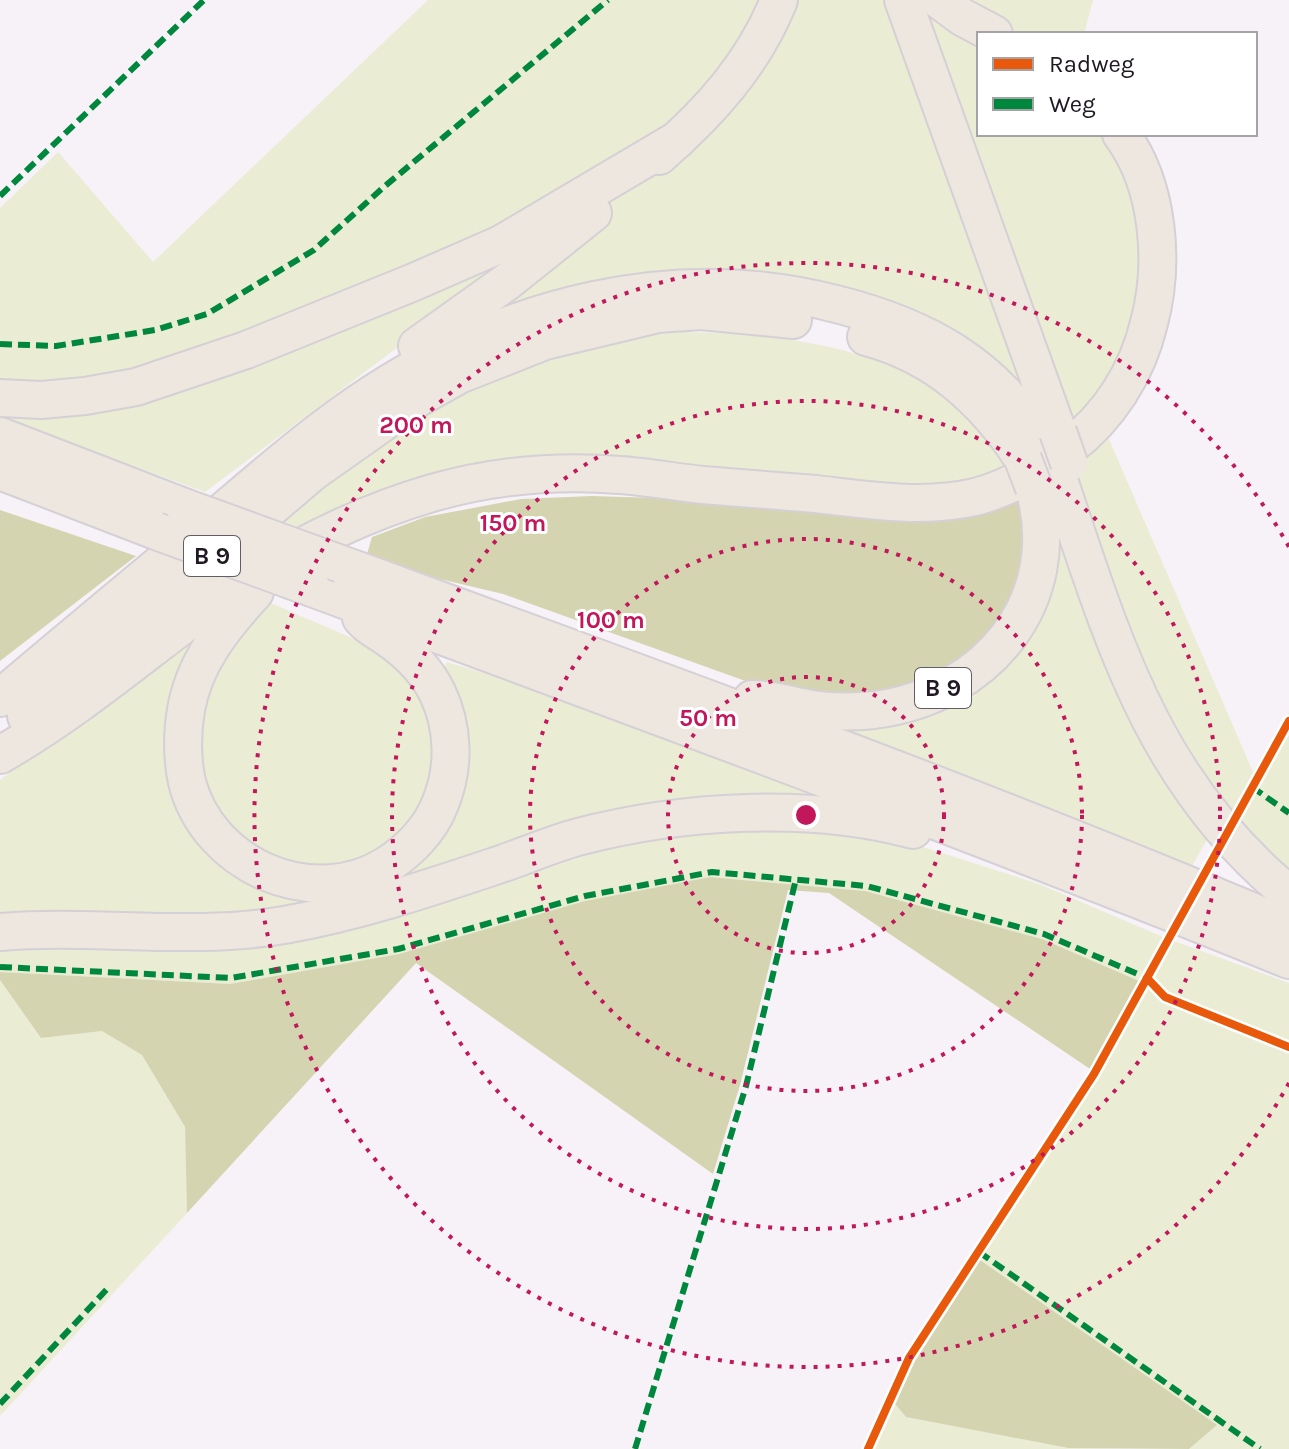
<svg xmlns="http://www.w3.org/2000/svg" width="1289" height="1449" font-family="Karla,sans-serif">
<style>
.green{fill:#ebecd4}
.forest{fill:#d4d5b0}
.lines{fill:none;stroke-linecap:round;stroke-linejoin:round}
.highway-casing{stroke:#d4d0d5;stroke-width:40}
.highway{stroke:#eee7df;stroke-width:36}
.highway-bridge-casing{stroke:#d4d0d5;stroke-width:40;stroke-linecap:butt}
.highway-bridge{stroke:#eee7df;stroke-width:36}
.quiet{stroke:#00873e;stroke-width:6;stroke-dasharray:12 6;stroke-linecap:butt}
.cycleway-casing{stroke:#fff;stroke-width:13}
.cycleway{stroke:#e8590c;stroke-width:8}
.ring{fill:none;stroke:#c2185b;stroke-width:4;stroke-dasharray:4 8}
.labels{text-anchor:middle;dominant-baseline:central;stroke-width:6;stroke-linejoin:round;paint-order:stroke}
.shield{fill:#fff;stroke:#635d65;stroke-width:2}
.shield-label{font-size:24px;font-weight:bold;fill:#201823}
.centre{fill:#c2185b;stroke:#fff;stroke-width:4}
.ring-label{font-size:24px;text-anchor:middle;font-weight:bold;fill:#c2185b;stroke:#fff;stroke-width:6;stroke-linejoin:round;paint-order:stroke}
</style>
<rect width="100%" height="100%" fill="#f6f2f8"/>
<!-- green -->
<g class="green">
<polygon points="428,0 1093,0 1084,34 979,34 979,134 1121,134 1140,168 1145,341 1108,437 1253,772 1289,712 1289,879 1193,776 993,359 909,307 801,282 504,311 482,284 205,492 11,422 27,384 0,383 0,208 58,152 153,262"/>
<path d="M684,332C807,335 944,351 1007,472L924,490L602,458L304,530L277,519C365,454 456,380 564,351C603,340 644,336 684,332Z"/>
<polygon points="1052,516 1209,836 1191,868 840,730 995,672 1027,640 1043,608 1058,561"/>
<polygon points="266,601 373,647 425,691 447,662 547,692 836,795 445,872 242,920 0,920 0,780 203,621"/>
<polygon points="719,830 825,831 923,847 1039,884 1163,937 1289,983 1289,1449 1189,1449 1216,1425 980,1260 1100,1075 1090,1069 1138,981 1042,939 865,891 710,877 585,901 399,954 230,984 0,972 0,950 123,946 212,951 321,937 435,905 630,841"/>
<polygon points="0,980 41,1038 102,1031 142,1055 185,1127 187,1213 0,1416"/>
<polygon points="895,1404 906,1417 1068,1448 1134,1449 874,1449"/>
</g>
<!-- forest -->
<g class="forest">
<polygon points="1018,494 1024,524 1019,585 985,640 957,662 927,677 892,689 854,694 751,683 503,594 440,579 367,554 372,537 425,517 521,499 592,496 690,499"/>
<polygon points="0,510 136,556 0,661"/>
<polygon points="710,877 865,891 1042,939 1139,981 1090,1069 829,893 788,890 740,1085 713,1174 416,963 187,1213 185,1127 142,1055 102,1031 41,1038 0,980 0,972 230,984 399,954 585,901"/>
<polygon points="980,1260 1217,1425 1189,1449 1068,1448 906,1417 895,1404 915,1361"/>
</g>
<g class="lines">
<!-- highway casing -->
<g class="highway-casing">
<g id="highway">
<polyline points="903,0 1058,432"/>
<polyline points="939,0 962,17 994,34"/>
<path d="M659,156C710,112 754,63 779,0"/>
<path d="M866,337C936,356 984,399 1023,459"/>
<polyline points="417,346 508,281 593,213"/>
<polyline points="0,398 41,400 85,396 136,387 246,350 414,282 501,244 677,140"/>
<polyline points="0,436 184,507"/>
<polyline points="0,471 156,531"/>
<path d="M1056,471C1111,634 1150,780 1289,894"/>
<path d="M341,564C659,680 978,795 1289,927"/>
<path d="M312,588C639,709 966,829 1289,960"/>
<path d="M255,592C224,626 194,662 186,710C182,732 182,760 187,782C208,865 311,911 385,866C408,852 430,830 440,804C455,768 454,727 437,692C426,670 409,653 389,639C378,631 369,628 361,618"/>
<path d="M0,698C67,641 135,585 203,528C258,482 312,433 372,394C509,305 675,262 836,304C927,327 994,364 1044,445"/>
<path d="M752,699C772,699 792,706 812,709C832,712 854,712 874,710C987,696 1066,601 1034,488"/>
<polyline points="26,716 313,472 418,398 459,375 545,341 658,314 701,311 793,320"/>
<path d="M0,755C79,710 148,649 222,596C286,551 357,515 432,493C492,476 558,470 620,475C648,477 675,482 703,485C741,488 779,491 816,494C869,500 923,509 975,497C1010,488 1040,470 1068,448C1109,417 1137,373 1149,323C1165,263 1159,185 1121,134"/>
<path d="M0,932C94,924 190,941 284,925C359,912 432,887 504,863C529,854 553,844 578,837C681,810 810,802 913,830"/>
</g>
</g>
<!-- highway -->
<use href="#highway" class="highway"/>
<!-- highway-bridge casing -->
<g class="highway-bridge-casing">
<g id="highway-bridge">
<polyline points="1058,432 1069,463"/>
<polyline points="1023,459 1034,488"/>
<polyline points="184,507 341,564"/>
<polyline points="156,531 312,588"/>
</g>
</g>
<!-- highway-bridge -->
<use href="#highway-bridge" class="highway-bridge"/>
<!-- quiet -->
<g class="quiet">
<polyline points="0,196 204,0"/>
<polyline points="0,344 56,346 155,330 207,314 314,250 385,186 608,0"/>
<polyline points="1252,787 1289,813"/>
<polyline points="0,967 231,978 398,949 585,896 712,872 867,886 1044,934 1147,978 1152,984"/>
<polyline points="979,1252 1260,1449"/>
<polyline points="0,1404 108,1288"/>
<polyline points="635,1449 746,1086 796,879"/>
</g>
<!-- cycleway casing -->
<g class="cycleway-casing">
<g id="cycleway">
<polyline points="1147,978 1165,997 1289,1047"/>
<polyline points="868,1449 909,1358 1094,1074 1289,721"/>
</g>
</g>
<!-- cycleway -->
<use href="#cycleway" class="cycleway"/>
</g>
<!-- distance rings -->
<g class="ring">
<circle cx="806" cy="815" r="138"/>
<circle cx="806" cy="815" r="276"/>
<circle cx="806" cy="815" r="414"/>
<path d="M1289 1083A552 552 0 1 1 1289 547"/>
</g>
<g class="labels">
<!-- shield labels -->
<g class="shield">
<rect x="184" y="536" width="56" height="40" rx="6"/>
<rect x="915" y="668" width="56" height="40" rx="6"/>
</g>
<g class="shield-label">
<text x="212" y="556">B 9</text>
<text x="943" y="688">B 9</text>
</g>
</g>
<circle cx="806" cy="815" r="12" class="centre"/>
<g class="ring-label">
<text x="416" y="433">200 m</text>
<text x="513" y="531">150 m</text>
<text x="611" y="628">100 m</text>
<text x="708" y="726">50 m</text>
</g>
<!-- legend -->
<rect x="977" y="32" width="280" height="104" fill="#ffffff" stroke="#a6a3a7" stroke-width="2"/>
<rect x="993" y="58" width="40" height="12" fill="#e8590c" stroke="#a6a3a7" stroke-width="2"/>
<text x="1049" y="72" font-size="24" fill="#201823">Radweg</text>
<rect x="993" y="98" width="40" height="12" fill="#00873e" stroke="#a6a3a7" stroke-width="2"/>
<text x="1049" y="112" font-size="24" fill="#201823">Weg</text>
</svg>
